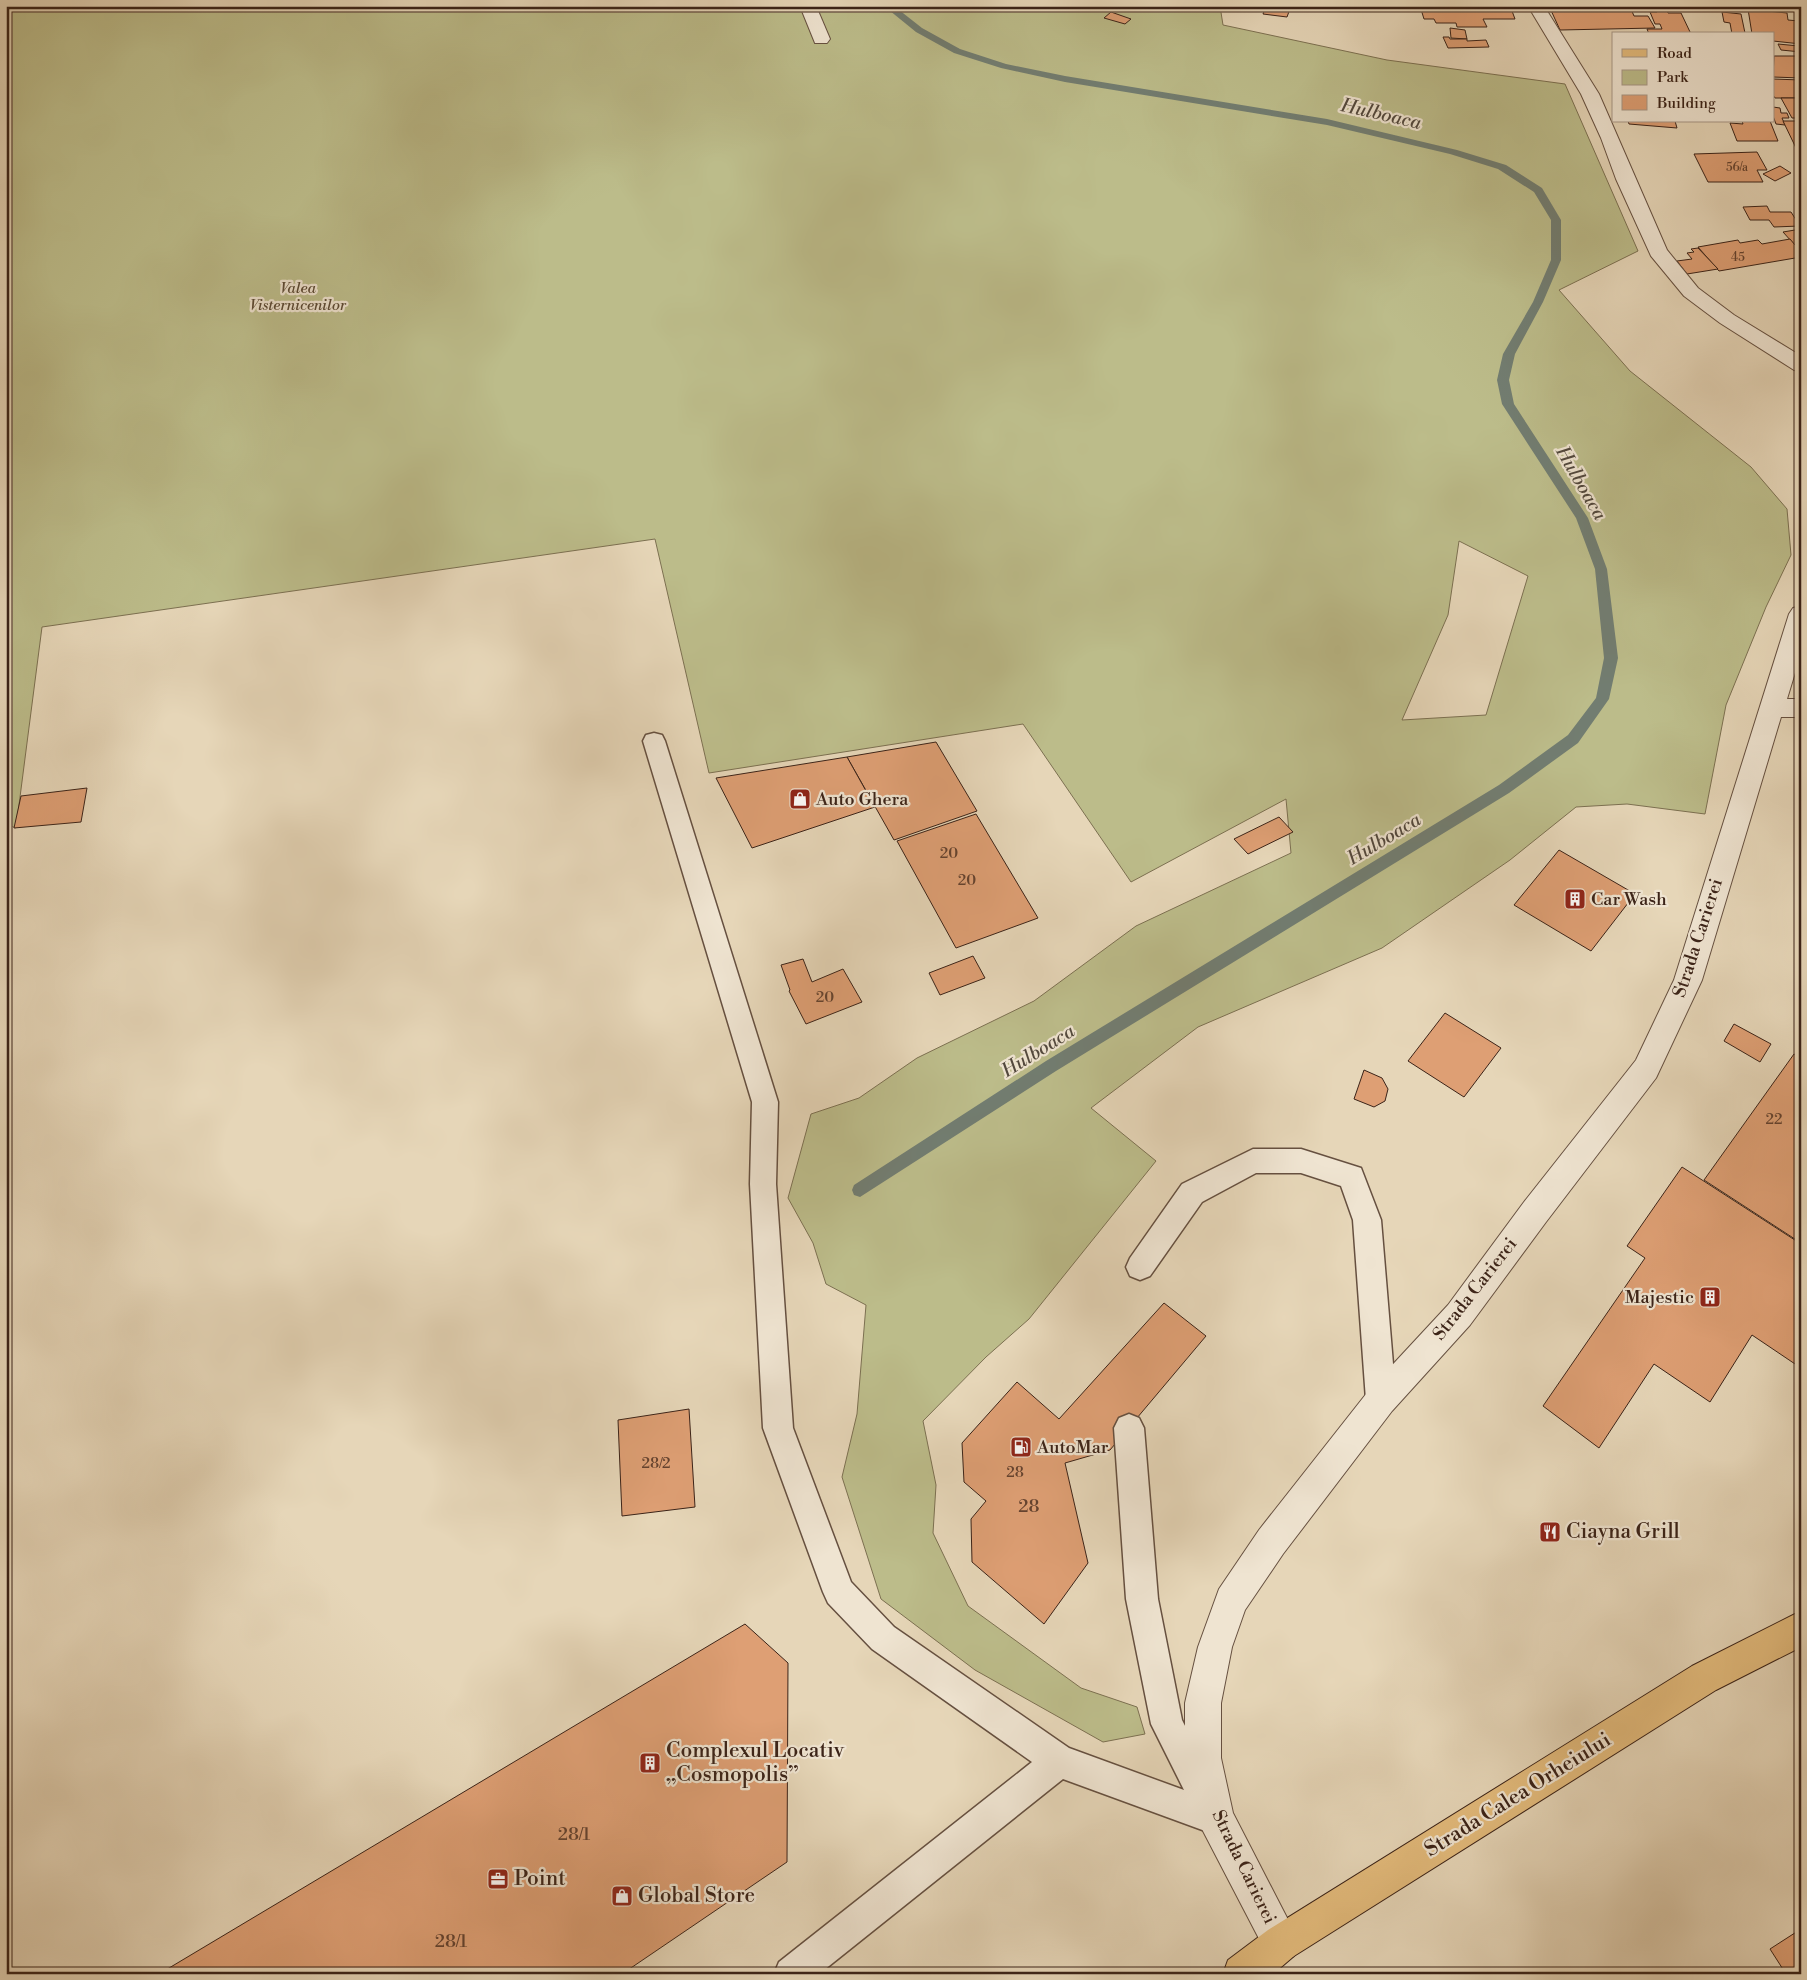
<svg xmlns="http://www.w3.org/2000/svg" width="1807" height="1980" font-family="'Libre Bodoni',serif">
<style>
.green{fill:#bcbc8a;stroke:#7c7051;fill-rule:evenodd}
.lines{fill:none;stroke-linecap:round;stroke-linejoin:round}
.stream{fill:#727d71;fill-rule:evenodd}
.building{fill:#de9f74;stroke:#3b2318}
.service-casing{stroke:#665040;stroke-width:3}
.minor-casing{stroke:#665040;stroke-width:2}
.primary-casing{stroke:#3b2318;stroke-width:2}
.service{fill:#efe4d1;fill-rule:evenodd}
.minor{fill:#efe4d1;fill-rule:evenodd}
.primary{fill:#e3bb7c;fill-rule:evenodd}
.labels{text-anchor:middle;dominant-baseline:central;stroke-width:4.5;stroke-linejoin:round;paint-order:stroke}
.far-number-label{font-size:12px;fill:#64422f}
.far-park-label{font-size:15px;font-style:italic;fill:#5b4934;stroke:#efe4d1}
.number-label{font-size:15px;fill:#64422f}
.poi-label{font-size:18px;fill:#3b2318;stroke:#efe4d1;text-anchor:start}
.street-label{font-size:18px;fill:#3b2318;stroke:#efe4d1}
.near-number-label{font-size:18px;fill:#64422f}
.water-label{font-size:19px;font-style:italic;fill:#52483d;stroke:#efe4d1}
.near-poi-label{font-size:21px;fill:#3b2318;stroke:#efe4d1;text-anchor:start}
.near-street-label{font-size:21px;fill:#3b2318;stroke:#efe4d1}
</style>
<rect width="100%" height="100%" fill="#e6d6b8"/>
<filter id="stains"><feTurbulence type="fractalNoise" baseFrequency=".004" numOctaves="4"/><feColorMatrix values="0 0 0 0 .2 0 0 0 0 .09 0 0 0 0 .02 0 0 0 .5 -.17"/></filter>
<radialGradient id="worn" r=".72"><stop offset=".6" stop-color="#630" stop-opacity="0"/><stop offset="1" stop-color="#630" stop-opacity=".3"/></radialGradient>
<!-- green -->
<path class="green" d="M6,6H1220L1223,25L1387,60L1565,84L1638,251L1559,290L1630,371L1751,467L1787,509L1791,555L1766,607L1726,705L1705,814L1627,804L1576,807L1510,860L1382,948L1198,1027L1091,1108L1156,1161L1029,1319L986,1357L923,1421L936,1485L933,1533L968,1606L1081,1688L1137,1707L1145,1734L1103,1742L975,1670L881,1599L842,1477L857,1414L866,1305L826,1284L813,1243L788,1198L811,1114L859,1098L917,1058L1034,1001L1136,926L1291,853L1286,799L1131,882L1023,724L709,773L655,539L42,627L16,828L6,824ZM1459,541L1528,576L1486,715L1402,720L1448,615Z"/>
<g class="lines">
<!-- stream -->
<polygon class="stream" points="884,6 894,6 922,28 960,49 1006,64 1065,76 1327,119 1457,150 1506,165 1542,188 1561,220 1561,260 1543,302 1515,354 1509,380 1514,404 1588,518 1607,569 1618,658 1609,699 1578,743 1509,793 1056,1071 860,1197 854,1195 852,1190 854,1185 1046,1061 1499,785 1568,735 1596,698 1604,658 1595,569 1576,518 1502,404 1497,380 1503,354 1533,302 1551,260 1551,220 1534,192 1498,169 1450,154 1327,125 1065,82 1001,68 954,53 916,32"/>
</g>
<!-- building -->
<g class="building">
<polygon points="1266,6 1291,6 1287,17 1263,14"/>
<polygon points="1420,6 1522,6 1524,11 1512,11 1515,19 1483,19 1487,27 1457,27 1456,23 1436,23 1434,19 1424,19"/>
<polygon points="1549,6 1603,6 1605,9 1631,9 1634,16 1648,16 1655,28 1560,30"/>
<polygon points="1656,9 1667,10 1668,13 1681,13 1691,34 1649,34 1647,29 1662,29 1660,24 1655,24 1650,12 1657,12"/>
<polygon points="1748,9 1787,13 1788,20 1799,21 1801,44 1773,41 1773,34 1752,34"/>
<polygon points="1111,12 1131,19 1125,24 1104,18"/>
<polygon points="1722,12 1741,14 1745,33 1749,34 1732,34 1730,23 1724,22"/>
<polygon points="1450,28 1465,30 1467,39 1451,38"/>
<polygon points="1443,37 1449,37 1450,39 1467,39 1467,41 1486,40 1489,47 1448,48"/>
<polygon points="1778,44 1799,46 1801,52 1781,50"/>
<polygon points="1774,56 1801,56 1801,78 1773,77"/>
<polygon points="1773,79 1801,80 1800,98 1775,98 1773,95"/>
<polygon points="1781,98 1799,98 1801,118 1792,118"/>
<polygon points="1773,107 1780,108 1781,113 1787,113 1789,118 1782,118 1785,125 1776,124 1773,116"/>
<polygon points="1628,121 1675,121 1677,128 1629,124"/>
<polygon points="1742,121 1770,121 1778,141 1737,141 1730,123 1743,124"/>
<polygon points="1783,121 1801,121 1801,148 1796,148"/>
<polygon points="1757,152 1767,170 1757,170 1763,182 1708,182 1694,154"/>
<polygon points="1780,166 1791,173 1775,181 1763,174"/>
<polygon points="1767,206 1770,212 1791,212 1800,226 1774,227 1769,220 1750,220 1743,207"/>
<polygon points="1795,230 1801,236 1801,252 1783,232"/>
<polygon points="1790,239 1801,252 1801,257 1719,271 1698,247 1738,240 1740,243 1758,240 1762,244"/>
<polygon points="1698,248 1718,269 1687,274 1677,261 1692,259 1687,253 1694,252 1691,249"/>
<polygon points="936,742 977,811 894,840 847,757"/>
<polygon points="847,757 875,807 752,848 716,778"/>
<polygon points="87,788 81,822 14,828 21,796"/>
<polygon points="976,814 1038,918 956,948 897,841"/>
<polygon points="1279,817 1293,832 1248,854 1234,839"/>
<polygon points="1559,850 1635,894 1591,951 1514,905"/>
<polygon points="973,956 985,978 940,995 929,973"/>
<polygon points="803,959 812,982 843,969 862,1002 806,1024 789,991 790,990 781,965"/>
<polygon points="1445,1013 1501,1048 1464,1097 1408,1061"/>
<polygon points="1734,1024 1771,1044 1760,1062 1724,1041"/>
<polygon points="1794,1054 1801,1058 1801,1243 1704,1180"/>
<polygon points="1364,1070 1382,1078 1388,1089 1385,1101 1374,1107 1354,1099"/>
<polygon points="1682,1167 1801,1244 1801,1368 1752,1335 1710,1402 1654,1364 1599,1448 1543,1406 1645,1258 1627,1246"/>
<polygon points="1164,1303 1206,1336 1110,1450 1065,1463 1088,1563 1044,1624 972,1562 971,1519 986,1501 964,1482 962,1443 1017,1382 1059,1419"/>
<polygon points="689,1409 695,1507 622,1516 618,1420"/>
<polygon points="745,1624 788,1663 787,1862 622,1974 159,1974"/>
<polygon points="1801,1929 1801,1974 1786,1974 1770,1949"/>
</g>
<g class="lines">
<!-- service casing -->
<g class="service-casing">
<g id="service">
<polygon points="654,733 662,735 665,741 778,1102 776,1184 793,1428 851,1582 894,1627 1069,1748 1184,1790 1151,1724 1126,1599 1114,1428 1119,1418 1129,1414 1139,1418 1144,1428 1158,1599 1182,1720 1216,1787 1210,1799 1228,1806 1233,1818 1228,1830 1216,1835 1063,1779 819,1974 774,1974 779,1962 1032,1762 872,1649 828,1603 823,1592 763,1428 750,1184 752,1102 643,741 646,735"/>
<polygon points="1253,1149 1301,1149 1361,1168 1381,1220 1396,1400 1391,1410 1381,1414 1371,1410 1366,1400 1353,1220 1341,1186 1301,1173 1256,1173 1202,1202 1150,1276 1140,1280 1130,1276 1126,1267 1130,1258 1182,1184"/>
</g>
</g>
<!-- minor casing -->
<g class="minor-casing">
<g id="minor">
<polygon points="800,6 816,6 830,39 827,43 815,43"/>
<polygon points="1528,6 1544,6 1599,94 1667,250 1698,288 1734,315 1801,356 1801,371 1794,370 1720,323 1684,296 1651,256 1616,179 1601,138 1581,94"/>
<polygon points="1801,606 1801,653 1787,699 1801,699 1801,717 1781,717 1702,980 1656,1078 1546,1222 1470,1325 1392,1411 1283,1554 1245,1610 1232,1647 1221,1703 1221,1758 1233,1813 1300,1943 1294,1956 1281,1962 1268,1956 1203,1831 1198,1818 1185,1758 1185,1703 1198,1647 1219,1589 1259,1530 1370,1389 1448,1305 1524,1202 1636,1060 1674,980 1789,614 1793,608"/>
</g>
</g>
<!-- primary casing -->
<g class="primary-casing">
<polygon id="primary" points="1801,1611 1801,1647 1716,1690 1294,1956 1273,1974 1223,1974 1228,1960 1268,1930 1692,1666"/>
</g>
<!-- service -->
<use href="#service" class="service"/>
<!-- minor -->
<use href="#minor" class="minor"/>
<!-- primary -->
<use href="#primary" class="primary"/>
</g>
<!-- icons -->
<defs>
<g id="shop-square" transform="scale(1.125)"><rect x="-9" y="-9" width="18" height="18" rx="4" fill="#8f2418" stroke="#efe4d1"/><path d="M-5-2.5h2.3a2.7 3.5 0 0 1 5.4 0H5L5.5 6h-11ZM-1.5-2.5h3a1.5 2.3 0 0 0-3 0Z" fill="#fff"/></g>
<g id="building-square" transform="scale(1.125)"><rect x="-9" y="-9" width="18" height="18" rx="4" fill="#8f2418" stroke="#efe4d1"/><path d="M-4-6H4V6H1V3H-1V6H-4ZM-2.5-4.3h1.7v1.8h-1.7ZM.8-4.3h1.7v1.8H.8ZM-2.5-1h1.7V.8h-1.7ZM.8-1h1.7V.8H.8Z" fill="#fff"/></g>
<g id="fuel-square" transform="scale(1.125)"><rect x="-9" y="-9" width="18" height="18" rx="4" fill="#8f2418" stroke="#efe4d1"/><path d="M-5.5-6h7V0h2V4h1.3V-2.5L3-4.5l.8-.8L6-3V5H2.5V1h-1V6h-7ZM-4.2-4.7v3.2H.2V-4.7Z" fill="#fff"/></g>
<g id="restaurant-square" transform="scale(1.125)"><rect x="-9" y="-9" width="18" height="18" rx="4" fill="#8f2418" stroke="#efe4d1"/><path d="M-5-6h1v4h1v-4h1v4h1v-4h1v5L-1.5 .5V6h-2V.5L-5-1ZM5-6V6H3V1.5H1.5Q1.5-4 5-6Z" fill="#fff"/></g>
<g id="office-square" transform="scale(1.125)"><rect x="-9" y="-9" width="18" height="18" rx="4" fill="#8f2418" stroke="#efe4d1"/><path d="M-6-3h4V-5.5h4V-3h4V5H-6ZM-1-4.5V-3h2v-1.5ZM-6 0V1H6V0Z" fill="#fff"/></g>
</defs>
<g fill-rule="evenodd">
<use href="#shop-square" x="800" y="799"/>
<use href="#building-square" x="1575" y="899"/>
<use href="#building-square" x="1710" y="1297"/>
<use href="#fuel-square" x="1021" y="1447"/>
<use href="#restaurant-square" x="1550" y="1532"/>
<use href="#building-square" x="650" y="1763"/>
<use href="#office-square" x="498" y="1879"/>
<use href="#shop-square" x="622" y="1896"/>
</g>
<g class="labels">
<!-- far-number labels -->
<g class="far-number-label">
<text x="1737" y="167">56/a</text>
<text x="1738" y="257">45</text>
</g>
<!-- far-park labels -->
<g class="far-park-label">
<text x="298" y="288">Valea<tspan x="298" dy="17">Visternicenilor</tspan></text>
</g>
<!-- number labels -->
<g class="number-label">
<text x="949" y="853">20</text>
<text x="967" y="880">20</text>
<text x="825" y="997">20</text>
<text x="1774" y="1119">22</text>
<text x="656" y="1463">28/2</text>
<text x="1015" y="1472">28</text>
</g>
<!-- poi labels -->
<g class="poi-label">
<text x="816" y="799">Auto Ghera</text>
<text x="1591" y="899">Car Wash</text>
<text x="1694" y="1297" text-anchor="end">Majestic</text>
<text x="1037" y="1447">AutoMar</text>
</g>
<!-- street labels -->
<g class="street-label">
<text transform="translate(1698 938) rotate(-72)">Strada Carierei</text>
<text transform="translate(1475 1289) rotate(-52)">Strada Carierei</text>
<text transform="translate(1244 1867) rotate(64)">Strada Carierei</text>
</g>
<!-- near-number labels -->
<g class="near-number-label">
<text x="1029" y="1506">28</text>
<text x="574" y="1834">28/1</text>
<text x="451" y="1941">28/1</text>
</g>
<!-- water labels -->
<g class="water-label">
<text transform="translate(1381 114) rotate(13)">Hulboaca</text>
<text transform="translate(1581 483) rotate(60)">Hulboaca</text>
<text transform="translate(1384 839) rotate(-31)">Hulboaca</text>
<text transform="translate(1038 1051) rotate(-32)">Hulboaca</text>
</g>
<!-- near-poi labels -->
<g class="near-poi-label">
<text x="1566" y="1532">Ciayna Grill</text>
<text x="666" y="1751">Complexul Locativ<tspan x="666" dy="24">„Cosmopolis”</tspan></text>
<text x="514" y="1879">Point</text>
<text x="638" y="1896">Global Store</text>
</g>
<!-- near-street labels -->
<g class="near-street-label">
<text transform="translate(1518 1795) rotate(-32)">Strada Calea Orheiului</text>
</g>
</g>
<!-- margin -->
<rect width="1807" height="1980" fill="none" stroke="#e6d6b8" stroke-width="25"/>
<rect x="8" y="8" width="1792" height="1965" fill="none" stroke="#3b2318" stroke-width="2.5"/>
<rect x="12" y="12" width="1782" height="1955" fill="none" stroke="#3b2318"/>
<!-- legend -->
<rect x="1612" y="32" width="162" height="90" fill="#efe4d1" stroke="#a79787"/>
<rect x="1622" y="49" width="25" height="8" fill="#e3bb7c" stroke="#a79787"/>
<text x="1657" y="58" font-size="15" fill="#3b2318">Road</text>
<rect x="1622" y="70" width="25" height="15" fill="#bcbc8a" stroke="#a79787"/>
<text x="1657" y="82" font-size="15" fill="#3b2318">Park</text>
<rect x="1622" y="95" width="25" height="15" fill="#de9f74" stroke="#a79787"/>
<text x="1657" y="108" font-size="15" fill="#3b2318">Building</text>
<rect width="100%" height="100%" filter="url(#stains)"/>
<rect width="100%" height="100%" fill="url(#worn)"/>
</svg>
